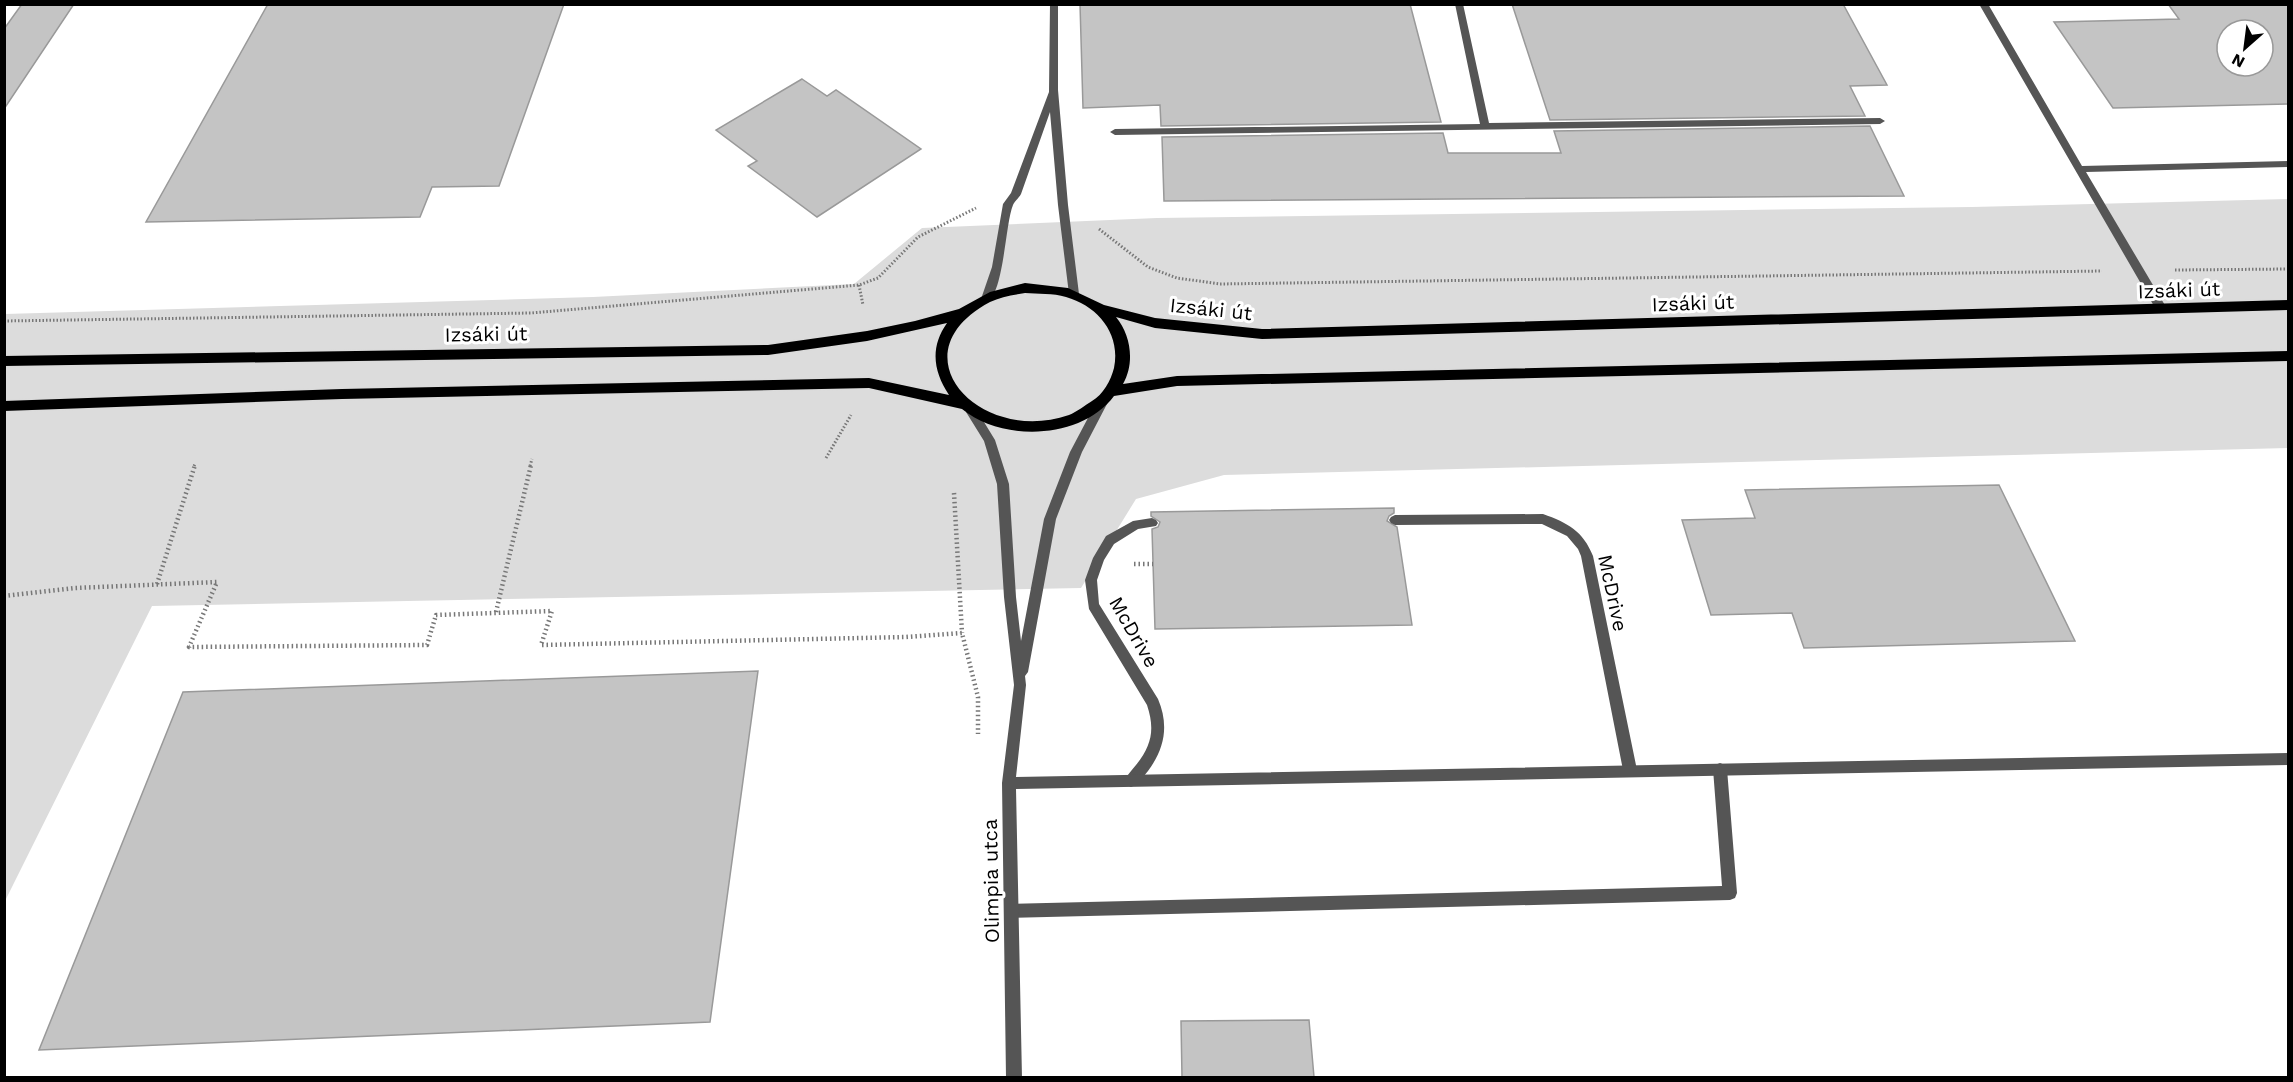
<svg xmlns="http://www.w3.org/2000/svg" width="2293" height="1082" font-family="'Work Sans',sans-serif">
<style>
.green{fill:#dcdcdc}
.building{fill:#c4c4c4;stroke:#999;stroke-width:1.5;fill-rule:evenodd}
.lines{fill:none;stroke-linecap:round;stroke-linejoin:round}
.primary-casing{stroke:#dbdbdb;stroke-width:3}
.path-far1{stroke:#777;stroke-width:3;stroke-dasharray:1.5 2;stroke-linecap:butt}
.path{stroke:#777;stroke-width:4.5;stroke-dasharray:1.5 3;stroke-linecap:butt}
.service{fill:#555;fill-rule:evenodd}
.minor{fill:#555;fill-rule:evenodd}
.primary{fill:#000;fill-rule:evenodd}
.labels{text-anchor:middle;dominant-baseline:central;stroke-width:6;stroke-linejoin:round;paint-order:stroke}
.street-label{font-size:20px;fill:#000;stroke:#fff}
</style>
<rect width="100%" height="100%" fill="#fff"/>
<!-- green -->
<polygon class="green" points="2288,199 2288,448 1224,475 1136,499 1081,588 152,606 5,901 5,314 593,297 854,284 922,228 1157,218 1972,207"/>
<!-- building -->
<g class="building">
<polygon points="22,4 74,4 4,109 4,29"/>
<polygon points="268,4 564,4 499,186 432,187 420,217 146,222"/>
<polygon points="1080,4 1410,4 1441,122 1161,126 1160,105 1083,108"/>
<polygon points="1512,4 1843,4 1887,85 1850,86 1865,116 1550,120"/>
<path d="M2168,4H2289V104L2113,108L2054,22L2179,19ZM2227,30H2263V66H2227Z"/>
<polygon points="802,79 827,96 836,90 921,149 817,217 748,166 757,161 716,130"/>
<polygon points="1870,126 1904,196 1164,201 1162,137 1443,133 1448,153 1561,153 1554,131"/>
<polygon points="1999,485 2075,641 1804,648 1792,613 1711,615 1682,520 1755,518 1745,490"/>
<polygon points="1394,508 1394,513 1389,516 1387,521 1397,527 1412,625 1155,629 1152,529 1158,527 1160,522 1151,516 1151,512"/>
<polygon points="758,671 710,1022 39,1050 183,692"/>
<polygon points="1309,1020 1314,1077 1182,1077 1181,1021"/>
</g>
<g class="lines">
<!-- primary casing -->
<g class="primary-casing">
<path id="primary" d="M1025,283L1068,288L1104,305L1155,318L1262,329L2288,300V310L1262,339L1155,328L1116,317C1131,335 1135,363 1123,384L1177,376L2288,351V361L1177,386L1114,396C1081,440 1002,442 962,409L869,388L342,399L4,411V401L342,389L869,378L949,395C933,371 930,347 947,323L867,341L768,355L4,366V356L768,345L867,331L915,321L959,309L990,292ZM1025,293C1038,294 1053,293 1066,297C1098,306 1121,334 1114,368C1111,380 1103,395 1092,401C1085,405 1077,412 1069,415C980,446 893,354 990,302C1000,297 1013,295 1025,293Z"/>
</g>
<!-- path-far1 -->
<g class="path-far1">
<polyline points="1099,229 1148,267 1177,278 1220,284 2102,271"/>
<polyline points="2175,270 2288,269"/>
<polyline points="859,285 863,305"/>
<polyline points="4,321 531,313 859,285 878,278 918,237 976,208"/>
<polyline points="826,458 851,415"/>
<polyline points="194,466 195,464"/>
<polyline points="530,466 532,459"/>
</g>
<!-- path -->
<g class="path">
<polyline points="954,493 962,633"/>
<polyline points="1134,564 1153,564"/>
<polyline points="157,584 195,465"/>
<polyline points="4,596 75,588 217,582 189,647 427,645 436,615 552,611 541,645 906,637 962,633 978,697 978,734"/>
<polyline points="496,612 531,465"/>
</g>
<!-- service -->
<g class="service">
<path d="M1050,4H1058V90L1068,205L1079,294L1074,298L1069,294L1058,205L1050,112L1021,194C1019,198 1014,202 1013,205C1005,224 1004,295 986,303L981,299L992,267L1003,204L1011,193L1049,92Z"/>
<polygon points="1979,4 1988,4 2082,166 2288,161 2288,167 2086,172 2166,307 2167,310 2166,313 2158,313"/>
<path d="M1543,514C1568,523 1583,531 1593,556L1637,770L1635,774L1630,776L1625,774L1623,770L1581,556L1578,549L1567,536L1542,524L1395,525L1391,523L1389,520L1391,517L1395,515Z"/>
<path d="M1152,518L1156,520L1158,523L1156,526L1138,529L1114,544L1104,560L1097,580L1099,604L1158,699C1169,725 1165,748 1148,771C1143,777 1139,784 1131,787L1126,785L1124,781C1127,775 1132,770 1136,765C1152,745 1155,729 1147,705L1089,609L1085,580L1093,558L1106,536L1133,521Z"/>
<polygon points="1720,763 1725,765 1727,769 1737,893 1735,898 1730,900 1011,918 1006,916 1004,911 1006,906 1011,904 1722,886 1713,769 1715,765"/>
</g>
<!-- minor -->
<g class="minor">
<polygon points="1455,4 1463,4 1489,123 1880,118 1885,121 1880,124 1115,135 1110,132 1115,129 1480,124"/>
<polygon points="1102,398 1108,402 1082,452 1056,519 1028,672 1025,676 1026,685 1016,777 2288,753 2288,765 1016,789 1022,1078 1006,1078 1002,783 1014,685 1004,597 997,484 984,441 966,412 972,408 976,409 995,440 1009,484 1016,597 1021,641 1044,519 1070,452 1098,399"/>
</g>
<!-- primary -->
<use href="#primary" class="primary"/>
</g>
<g class="labels">
<!-- street labels -->
<g class="street-label">
<text transform="translate(2179 290) rotate(-2)">Izsáki út</text>
<text transform="translate(1693 303) rotate(-2)">Izsáki út</text>
<text transform="translate(1211 309) rotate(6)">Izsáki út</text>
<text transform="translate(486 334) rotate(-1)">Izsáki út</text>
<text transform="translate(1613 593) rotate(78)">McDrive</text>
<text transform="translate(1134 632) rotate(60)">McDrive</text>
<text transform="translate(991 881) rotate(-91)">Olimpia utca</text>
</g>
</g>
<!-- border -->
<rect width="2293" height="1082" fill="none" stroke="#000000" stroke-width="12"/>
<!-- north arrow -->
<g transform="translate(2245 48) rotate(208)"><circle r="28" fill="#ffffff" stroke="#999999" stroke-width="1.5"/>
<path d="M0-4.5L10 22L0 15L-10 22Z" fill="#000000"/>
<text y="-9" font-size="16" font-weight="bold" text-anchor="middle" fill="#000000">N</text>
</g>
</svg>
